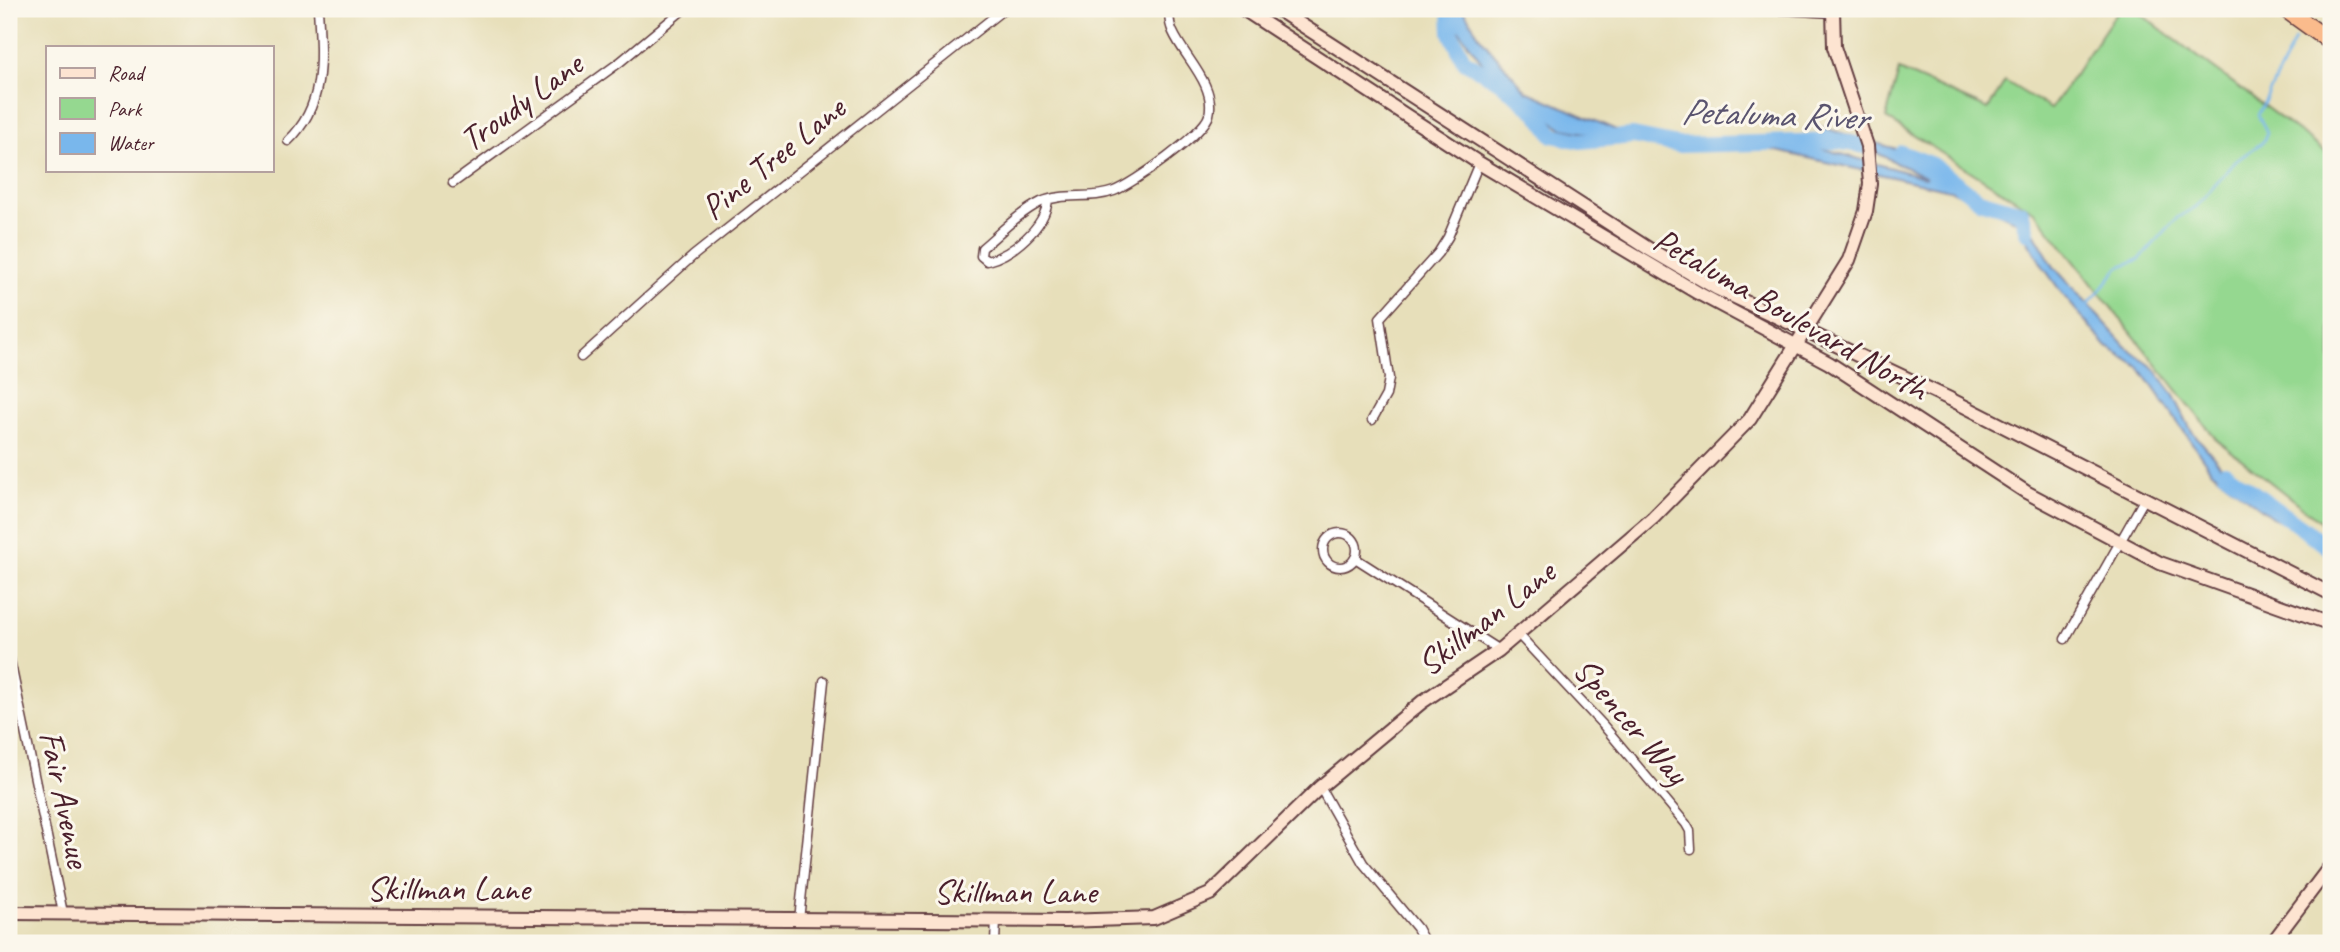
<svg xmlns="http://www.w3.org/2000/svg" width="2340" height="952" font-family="Caveat,sans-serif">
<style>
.green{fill:#95d890;stroke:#707c5e;stroke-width:2}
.water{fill:#79b7ec;stroke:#626b8c;stroke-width:2}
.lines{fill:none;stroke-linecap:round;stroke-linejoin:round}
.stream{stroke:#79b7ec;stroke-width:2.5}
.river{stroke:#79b7ec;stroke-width:16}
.street-casing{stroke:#623c40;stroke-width:11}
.secondary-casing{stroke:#623c40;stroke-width:16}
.highway-casing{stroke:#623c40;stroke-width:19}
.street{stroke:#fff;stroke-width:8}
.secondary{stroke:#fde4d1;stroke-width:12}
.highway{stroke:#fabb8c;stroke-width:16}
.labels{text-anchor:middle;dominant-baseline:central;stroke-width:6;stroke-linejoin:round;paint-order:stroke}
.street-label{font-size:35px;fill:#4a1f2b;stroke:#fbf7ec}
.water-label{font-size:37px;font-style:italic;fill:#5a546f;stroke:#fbf7ec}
</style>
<rect width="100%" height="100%" fill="#fbf7ec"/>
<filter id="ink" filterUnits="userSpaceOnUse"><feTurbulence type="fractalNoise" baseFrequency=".0143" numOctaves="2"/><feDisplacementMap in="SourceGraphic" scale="14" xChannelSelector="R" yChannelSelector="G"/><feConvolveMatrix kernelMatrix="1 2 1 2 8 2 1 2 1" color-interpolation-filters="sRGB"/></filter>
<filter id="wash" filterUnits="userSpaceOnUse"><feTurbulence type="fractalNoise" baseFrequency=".00686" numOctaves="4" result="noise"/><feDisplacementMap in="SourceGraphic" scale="28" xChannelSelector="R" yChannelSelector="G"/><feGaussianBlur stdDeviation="1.57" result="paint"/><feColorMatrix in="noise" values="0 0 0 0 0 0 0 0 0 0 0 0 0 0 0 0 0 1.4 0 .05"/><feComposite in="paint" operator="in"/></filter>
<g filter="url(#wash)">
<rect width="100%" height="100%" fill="#e7dfba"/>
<!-- green -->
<polygon class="green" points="2119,9 2134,9 2331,156 2331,530 2217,440 2035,212 1886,118 1899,70 1988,109 2005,81 2051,109"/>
<!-- water -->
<polygon class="water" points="1443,9 1463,9 1479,36 1526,91 1623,133 1688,140 1792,140 1927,178 1875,152 1827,137 1814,125 1910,153 1964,189 2023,214 2054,267 2125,346 2154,368 2173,394 2191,430 2223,468 2274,510 2294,515 2316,532 2319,542 2331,550 2331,555 2313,543 2305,530 2272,517 2211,470 2139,367 2106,346 2064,296 2044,268 2016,221 1954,191 1750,145 1640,143 1563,129 1496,81"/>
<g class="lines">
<!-- stream -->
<polyline class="stream" points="2088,305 2119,267 2140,259 2178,217 2196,207 2237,160 2263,142 2267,132 2258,115 2295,40"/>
<!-- river -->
<g class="river">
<polyline points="1450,9 1451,33 1464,61 1499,81 1537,113 1553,135 1580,141 1633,136 1678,145 1837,141 1866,146"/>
<polyline points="1901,153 1933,165 1979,200 2021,212 2027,232"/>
<polyline points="2225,472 2331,549"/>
</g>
</g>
</g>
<g filter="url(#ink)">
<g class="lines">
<!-- street casing -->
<g class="street-casing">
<g id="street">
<polyline points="1764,9 1832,13"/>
<path d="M288,141C326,105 321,57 318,9"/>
<polyline points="453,183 620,62 684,9"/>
<path d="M1048,200C1045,227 1012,255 987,261L981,256L982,248C1000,233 1019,213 1041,202C1064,192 1091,200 1114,191C1133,184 1205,133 1209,115C1219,76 1159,39 1171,9"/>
<polyline points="581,357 693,256 1004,9"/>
<polyline points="1372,420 1386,395 1389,378 1380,318 1438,253 1448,237 1479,163"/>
<circle cx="1340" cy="550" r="17"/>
<polyline points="1355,558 1499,650"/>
<polyline points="1518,634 1603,725 1686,824 1690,831 1691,849"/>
<polyline points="2065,639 2145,498"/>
<polyline points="9,655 63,913"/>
<polyline points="1320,787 1363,863 1417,928 1425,943"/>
<polyline points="799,920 824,681"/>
<polyline points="995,943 996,920"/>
</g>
</g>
<!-- secondary casing -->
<g class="secondary-casing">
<g id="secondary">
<polyline points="1243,9 1479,163 1698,293 1829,363 2026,492 2160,563 2331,624"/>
<polyline points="1277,9 1649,249 1716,288 1950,399 2331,594"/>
<polyline points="9,913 1065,921 1154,918 1210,894 1320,787 1422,702 1499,650 1653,518 1750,419 1849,260 1866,211 1870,184 1867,146 1834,47 1833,9"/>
<polyline points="2272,943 2331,865"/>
</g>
</g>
<!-- highway casing -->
<g class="highway-casing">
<polyline id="highway" points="2285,9 2331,42"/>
</g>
<!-- street -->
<use href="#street" class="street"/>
<!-- secondary -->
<use href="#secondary" class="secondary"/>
<!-- highway -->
<use href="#highway" class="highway"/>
</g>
</g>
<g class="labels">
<!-- street labels -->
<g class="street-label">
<text transform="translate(521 102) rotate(-36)">Troudy Lane</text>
<text transform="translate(773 158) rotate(-39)">Pine Tree Lane</text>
<text transform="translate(1791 314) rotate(30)">Petaluma Boulevard North</text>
<text transform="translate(1486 618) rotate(-38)">Skillman Lane</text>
<text transform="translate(1631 721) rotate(49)">Spencer Way</text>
<text transform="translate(65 799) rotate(78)">Fair Avenue</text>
<text x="448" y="888">Skillman Lane</text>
<text x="1015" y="891">Skillman Lane</text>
</g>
<!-- water labels -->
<g class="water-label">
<text transform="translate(1774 114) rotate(2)">Petaluma River</text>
</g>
</g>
<!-- margin -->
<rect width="2340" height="952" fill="none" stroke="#fbf7ec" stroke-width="35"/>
<!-- legend -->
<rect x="46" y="46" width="228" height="126" fill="#fbf7ec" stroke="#b4a19f" stroke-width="2"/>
<rect x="60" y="68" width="35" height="10" fill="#fde4d1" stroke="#b4a19f" stroke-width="2"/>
<text x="108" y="80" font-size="21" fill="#4a1f2b">Road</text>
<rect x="60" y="98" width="35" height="21" fill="#95d890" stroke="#b4a19f" stroke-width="2"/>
<text x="108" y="116" font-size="21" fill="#4a1f2b">Park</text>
<rect x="60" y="133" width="35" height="21" fill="#79b7ec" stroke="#b4a19f" stroke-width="2"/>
<text x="108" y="150" font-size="21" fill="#4a1f2b">Water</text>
</svg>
